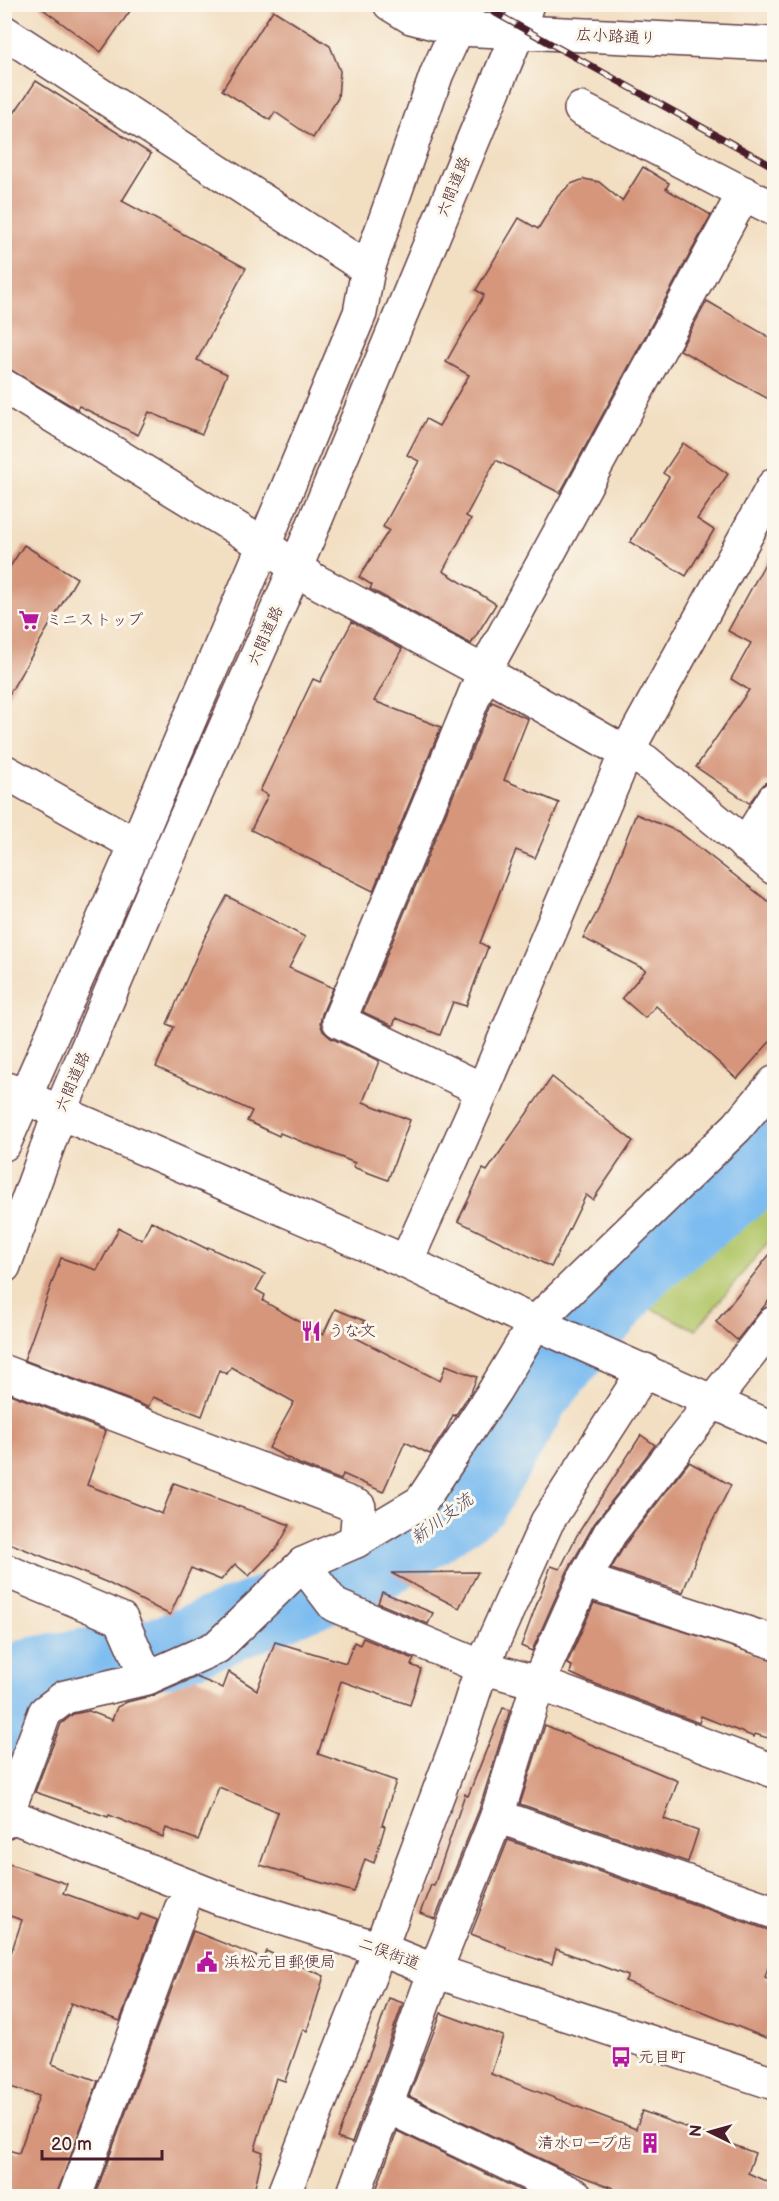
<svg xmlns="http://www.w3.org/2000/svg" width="779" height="2201" font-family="'Balsamiq Sans','Klee One',sans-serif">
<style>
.green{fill:#b3c76a;stroke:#7e734a;stroke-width:1.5}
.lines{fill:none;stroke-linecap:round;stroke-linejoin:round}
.river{stroke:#7cbcf0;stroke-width:72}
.building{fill:#d5967b}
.minor-casing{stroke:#633c42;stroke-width:36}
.minor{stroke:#fff;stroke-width:33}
.rail-casing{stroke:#4a1f2b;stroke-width:7}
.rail{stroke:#fbf7ec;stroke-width:4.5;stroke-dasharray:14;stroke-linecap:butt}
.labels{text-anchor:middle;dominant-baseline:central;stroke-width:6;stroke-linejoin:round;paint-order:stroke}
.street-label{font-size:16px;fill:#4a1f2b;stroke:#fbf7ec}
.poi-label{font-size:16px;fill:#4a1f2b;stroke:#fbf7ec;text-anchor:start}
.water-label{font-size:18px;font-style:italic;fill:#594e66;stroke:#fbf7ec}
</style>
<rect width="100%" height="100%" fill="#fbf7ec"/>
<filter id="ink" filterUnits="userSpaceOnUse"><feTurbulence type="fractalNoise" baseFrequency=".0167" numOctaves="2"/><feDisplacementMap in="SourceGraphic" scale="12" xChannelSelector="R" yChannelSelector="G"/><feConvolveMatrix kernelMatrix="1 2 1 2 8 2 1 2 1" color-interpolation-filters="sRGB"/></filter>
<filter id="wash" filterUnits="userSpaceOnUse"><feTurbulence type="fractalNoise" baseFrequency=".008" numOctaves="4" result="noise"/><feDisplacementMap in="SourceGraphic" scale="24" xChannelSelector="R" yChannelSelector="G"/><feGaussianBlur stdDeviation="1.35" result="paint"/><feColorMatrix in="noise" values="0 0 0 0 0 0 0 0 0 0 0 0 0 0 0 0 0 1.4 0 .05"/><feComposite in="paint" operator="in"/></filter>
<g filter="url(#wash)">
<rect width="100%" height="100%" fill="#f2dec1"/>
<!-- green -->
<polygon class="green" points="755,1192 774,1207 774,1235 696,1330 640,1303"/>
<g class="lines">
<!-- river -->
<polyline class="river" points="4,1723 33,1673 167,1651 372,1569 473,1500 535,1393 641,1265 765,1165 774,1153"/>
</g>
<g id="blocks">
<!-- building -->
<g class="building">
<polygon points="36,4 135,4 101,52"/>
<polygon points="273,10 330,46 340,71 338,98 313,138 275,112 270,120 222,90"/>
<polygon points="36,81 151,154 122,201 246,268 197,360 227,374 202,434 149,412 138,435 79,406 77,409 4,366 4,128"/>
<polygon points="643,167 669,183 666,189 711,215 560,493 496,460 466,516 471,519 443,571 496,604 471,644 370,589 372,585 359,577 389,530 383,527 419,461 407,455 426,419 439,426 469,375 446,362 484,295 476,290 519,218 538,229 558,196 571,184 584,179 599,182 622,201"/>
<polygon points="707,301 774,340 774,402 680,350"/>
<polygon points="683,443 728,474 697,519 714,530 686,576 630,542 669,477 663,473"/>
<polygon points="24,545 77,578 4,703 4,576"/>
<polygon points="774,547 774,780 765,783 749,803 696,767 749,690 731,679 751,643 728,631"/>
<polygon points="352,622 402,649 374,701 441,727 373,891 251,830 268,795 260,791 313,679 320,682"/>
<polygon points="492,702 528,719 504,780 559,803 535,858 516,850 480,943 488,947 466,1006 453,1002 440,1035 396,1018 393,1026 363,1012"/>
<polygon points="636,814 679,832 774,906 774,1037 737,1079 656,1006 645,1018 622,998 646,970 583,938 597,912"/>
<polygon points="227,896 305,937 289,968 333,988 322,1014 320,1023 323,1031 331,1038 379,1061 363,1102 410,1120 388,1180 353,1167 355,1163 280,1133 279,1136 247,1121 252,1111 156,1067 174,1027 167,1024 204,939"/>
<polygon points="552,1077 633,1141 593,1200 586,1195 551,1267 458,1221 483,1169 487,1171"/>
<polygon points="151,1221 207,1249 208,1247 265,1274 256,1290 265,1295 263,1301 323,1335 335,1309 365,1321 356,1338 440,1381 446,1365 477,1377 471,1392 455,1416 453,1415 446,1430 430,1454 405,1442 383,1492 343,1474 341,1480 299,1464 269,1448 294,1402 231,1367 227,1374 219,1370 202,1416 153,1397 148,1407 24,1360 61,1258 97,1270 119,1228 142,1240"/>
<polygon points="774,1249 774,1294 737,1340 716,1322"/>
<polygon points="10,1394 106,1431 87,1485 162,1514 174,1483 290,1525 278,1546 249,1576 235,1564 221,1580 191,1568 170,1615 106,1582 4,1541 4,1406"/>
<polygon points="641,1435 655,1445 594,1524 567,1572 532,1651 521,1646 551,1566 560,1569 577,1535"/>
<polygon points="689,1462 731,1485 702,1542 683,1592 611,1569 626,1543"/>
<polygon points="478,1572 459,1608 391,1573"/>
<polygon points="382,1592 433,1613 428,1624 378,1603"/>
<polygon points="594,1603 774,1660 774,1740 755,1734 754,1737 701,1716 699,1723 585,1680 570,1673 572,1666 567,1664"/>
<polygon points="363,1638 414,1659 411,1665 421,1669 410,1705 341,1681 318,1754 396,1781 382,1825 385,1826 374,1863 365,1859 354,1892 260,1865 278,1812 219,1787 198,1840 166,1828 163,1837 109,1815 108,1817 35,1792 61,1724 73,1714 89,1711 112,1720 117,1707 127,1702 155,1695 196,1677 223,1688 229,1672 257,1690 275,1642 346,1663 354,1642 360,1645"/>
<polygon points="503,1708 510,1710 479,1810 435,1919 420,1913 431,1885 434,1886 465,1794 468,1796"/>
<polygon points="545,1725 678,1781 664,1819 698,1831 688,1862 520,1804"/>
<polygon points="508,1840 768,1930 774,1930 774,1948 765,1977 774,1981 774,2016 766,2038 625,1981 628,1976 556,1949 552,1964 506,1949 506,1947 471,1934"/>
<polygon points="4,1862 67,1884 63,1893 138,1920 141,1914 157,1920 120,2021 71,2003 52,2064 98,2081 56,2196 4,2196 4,2149 19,2153 39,2096 4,2085 4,1974 22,1920 4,1914"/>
<polygon points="193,1931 263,1959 266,1951 324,1976 307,2031 303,2029 285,2081 276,2078 255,2149 263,2152 253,2196 109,2196 97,2190"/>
<polygon points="389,1998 403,2003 352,2143 337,2138 374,2043"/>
<polygon points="441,2013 503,2036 491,2074 636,2129 642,2111 755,2153 748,2173 774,2185 774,2196 610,2196 613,2188 560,2168 409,2096"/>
<polygon points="397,2131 530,2195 529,2196 374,2196"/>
</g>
</g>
</g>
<g filter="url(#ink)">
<use href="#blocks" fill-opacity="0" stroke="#633c42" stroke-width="1.5"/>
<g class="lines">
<!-- minor casing -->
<g class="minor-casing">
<g id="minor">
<polyline points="390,4 411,17 457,29 774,44"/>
<polyline points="4,32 368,269"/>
<polyline points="581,109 774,209"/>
<polyline points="4,386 264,545 312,579 484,672 626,753 645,761 774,868"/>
<polyline points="4,771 136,845"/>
<polyline points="745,845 774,799"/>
<polyline points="4,1088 406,1262 535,1323 774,1429"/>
<polyline points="483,1090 339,1021 484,672 744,193"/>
<polyline points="4,1144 136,845 264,545 360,313 368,269 437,73 469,4"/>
<polyline points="406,1262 483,1090 626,753 774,485"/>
<polyline points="4,1266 60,1112 166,862 296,567 518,32 527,4"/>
<polyline points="4,1372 359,1507 356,1541"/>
<polyline points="303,1564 334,1605 482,1667 538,1683 774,1771"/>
<polyline points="4,1570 121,1619 147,1678"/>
<polyline points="584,1580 774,1642"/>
<polyline points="4,1813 221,1899 380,1949 435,1971 774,2083"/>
<polyline points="497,1816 774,1912"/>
<polyline points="4,1822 45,1712 65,1697 147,1678 217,1647 303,1564 356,1541 421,1502 495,1390 535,1323 737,1127 774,1083"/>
<polyline points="387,2106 576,2196"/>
<polyline points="75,2196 181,1909"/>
<polyline points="283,2196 380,1949 459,1738 482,1667 547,1522 645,1370"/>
<polyline points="353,2196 435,1971 497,1816 538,1683 584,1580 610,1533 774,1323"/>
</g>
</g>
<!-- minor -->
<use href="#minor" class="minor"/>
<!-- rail casing -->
<g class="rail-casing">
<polyline id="rail" points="479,4 774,167"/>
</g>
<!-- rail -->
<use href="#rail" class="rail"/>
</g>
</g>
<!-- icons -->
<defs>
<g id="supermarket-bare" transform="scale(1.62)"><path d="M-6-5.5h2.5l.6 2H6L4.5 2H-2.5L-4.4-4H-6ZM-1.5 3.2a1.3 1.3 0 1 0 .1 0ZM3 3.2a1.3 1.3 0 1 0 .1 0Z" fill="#b5179e" stroke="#fbf7ec" stroke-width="2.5" paint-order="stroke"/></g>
<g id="restaurant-bare" transform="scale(1.62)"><path d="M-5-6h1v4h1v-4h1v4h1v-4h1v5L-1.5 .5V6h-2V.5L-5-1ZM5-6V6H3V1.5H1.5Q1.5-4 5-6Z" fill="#b5179e" stroke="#fbf7ec" stroke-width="2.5" paint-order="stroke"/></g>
<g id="civic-bare" transform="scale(1.62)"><path d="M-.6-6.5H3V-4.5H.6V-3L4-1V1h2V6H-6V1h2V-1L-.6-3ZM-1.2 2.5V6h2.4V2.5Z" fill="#b5179e" stroke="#fbf7ec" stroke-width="2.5" paint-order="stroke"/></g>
<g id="bus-bare" transform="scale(1.62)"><path d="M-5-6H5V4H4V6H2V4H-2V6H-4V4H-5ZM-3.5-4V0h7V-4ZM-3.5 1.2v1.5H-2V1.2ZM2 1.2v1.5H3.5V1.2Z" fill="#b5179e" stroke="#fbf7ec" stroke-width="2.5" paint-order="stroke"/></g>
<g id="building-bare" transform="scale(1.62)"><path d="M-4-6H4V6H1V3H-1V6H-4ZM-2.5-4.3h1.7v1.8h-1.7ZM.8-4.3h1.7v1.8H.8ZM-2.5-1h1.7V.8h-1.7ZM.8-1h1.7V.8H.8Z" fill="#b5179e" stroke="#fbf7ec" stroke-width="2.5" paint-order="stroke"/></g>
</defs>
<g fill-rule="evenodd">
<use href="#supermarket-bare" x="29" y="620"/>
<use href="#restaurant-bare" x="311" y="1331"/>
<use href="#civic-bare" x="207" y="1962"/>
<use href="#bus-bare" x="621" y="2057"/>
<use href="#building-bare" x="650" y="2143"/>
</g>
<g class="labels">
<!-- street labels -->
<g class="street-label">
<text transform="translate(616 37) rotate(3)">広小路通り</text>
<text transform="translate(454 187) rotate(-68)">六間道路</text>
<text transform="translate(266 636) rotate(-66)">六間道路</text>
<text transform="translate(73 1082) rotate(-67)">六間道路</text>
<text transform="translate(389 1954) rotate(20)">二俣街道</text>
</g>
<!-- poi labels -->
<g class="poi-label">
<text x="46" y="620">ミニストップ</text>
<text x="328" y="1331">うな文</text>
<text x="224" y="1962">浜松元目郵便局</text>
<text x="638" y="2057">元目町</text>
<text x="633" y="2143" text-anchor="end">清水ロープ店</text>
</g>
<!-- water labels -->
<g class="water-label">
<text transform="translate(442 1519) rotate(-37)">新川支流</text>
</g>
</g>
<!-- margin -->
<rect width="779" height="2201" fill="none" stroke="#fbf7ec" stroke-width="24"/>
<!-- north arrow -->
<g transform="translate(710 2132) rotate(275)" stroke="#fbf7ec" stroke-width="4.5" paint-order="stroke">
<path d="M0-4.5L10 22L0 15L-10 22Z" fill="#4a1f2b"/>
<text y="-9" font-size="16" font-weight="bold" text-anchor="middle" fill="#4a1f2b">N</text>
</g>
<!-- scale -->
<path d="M42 2150v9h120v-9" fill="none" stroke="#4a1f2b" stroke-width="3"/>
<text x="51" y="2150" font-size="18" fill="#4a1f2b" stroke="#fbf7ec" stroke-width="4.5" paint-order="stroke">20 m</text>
</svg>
